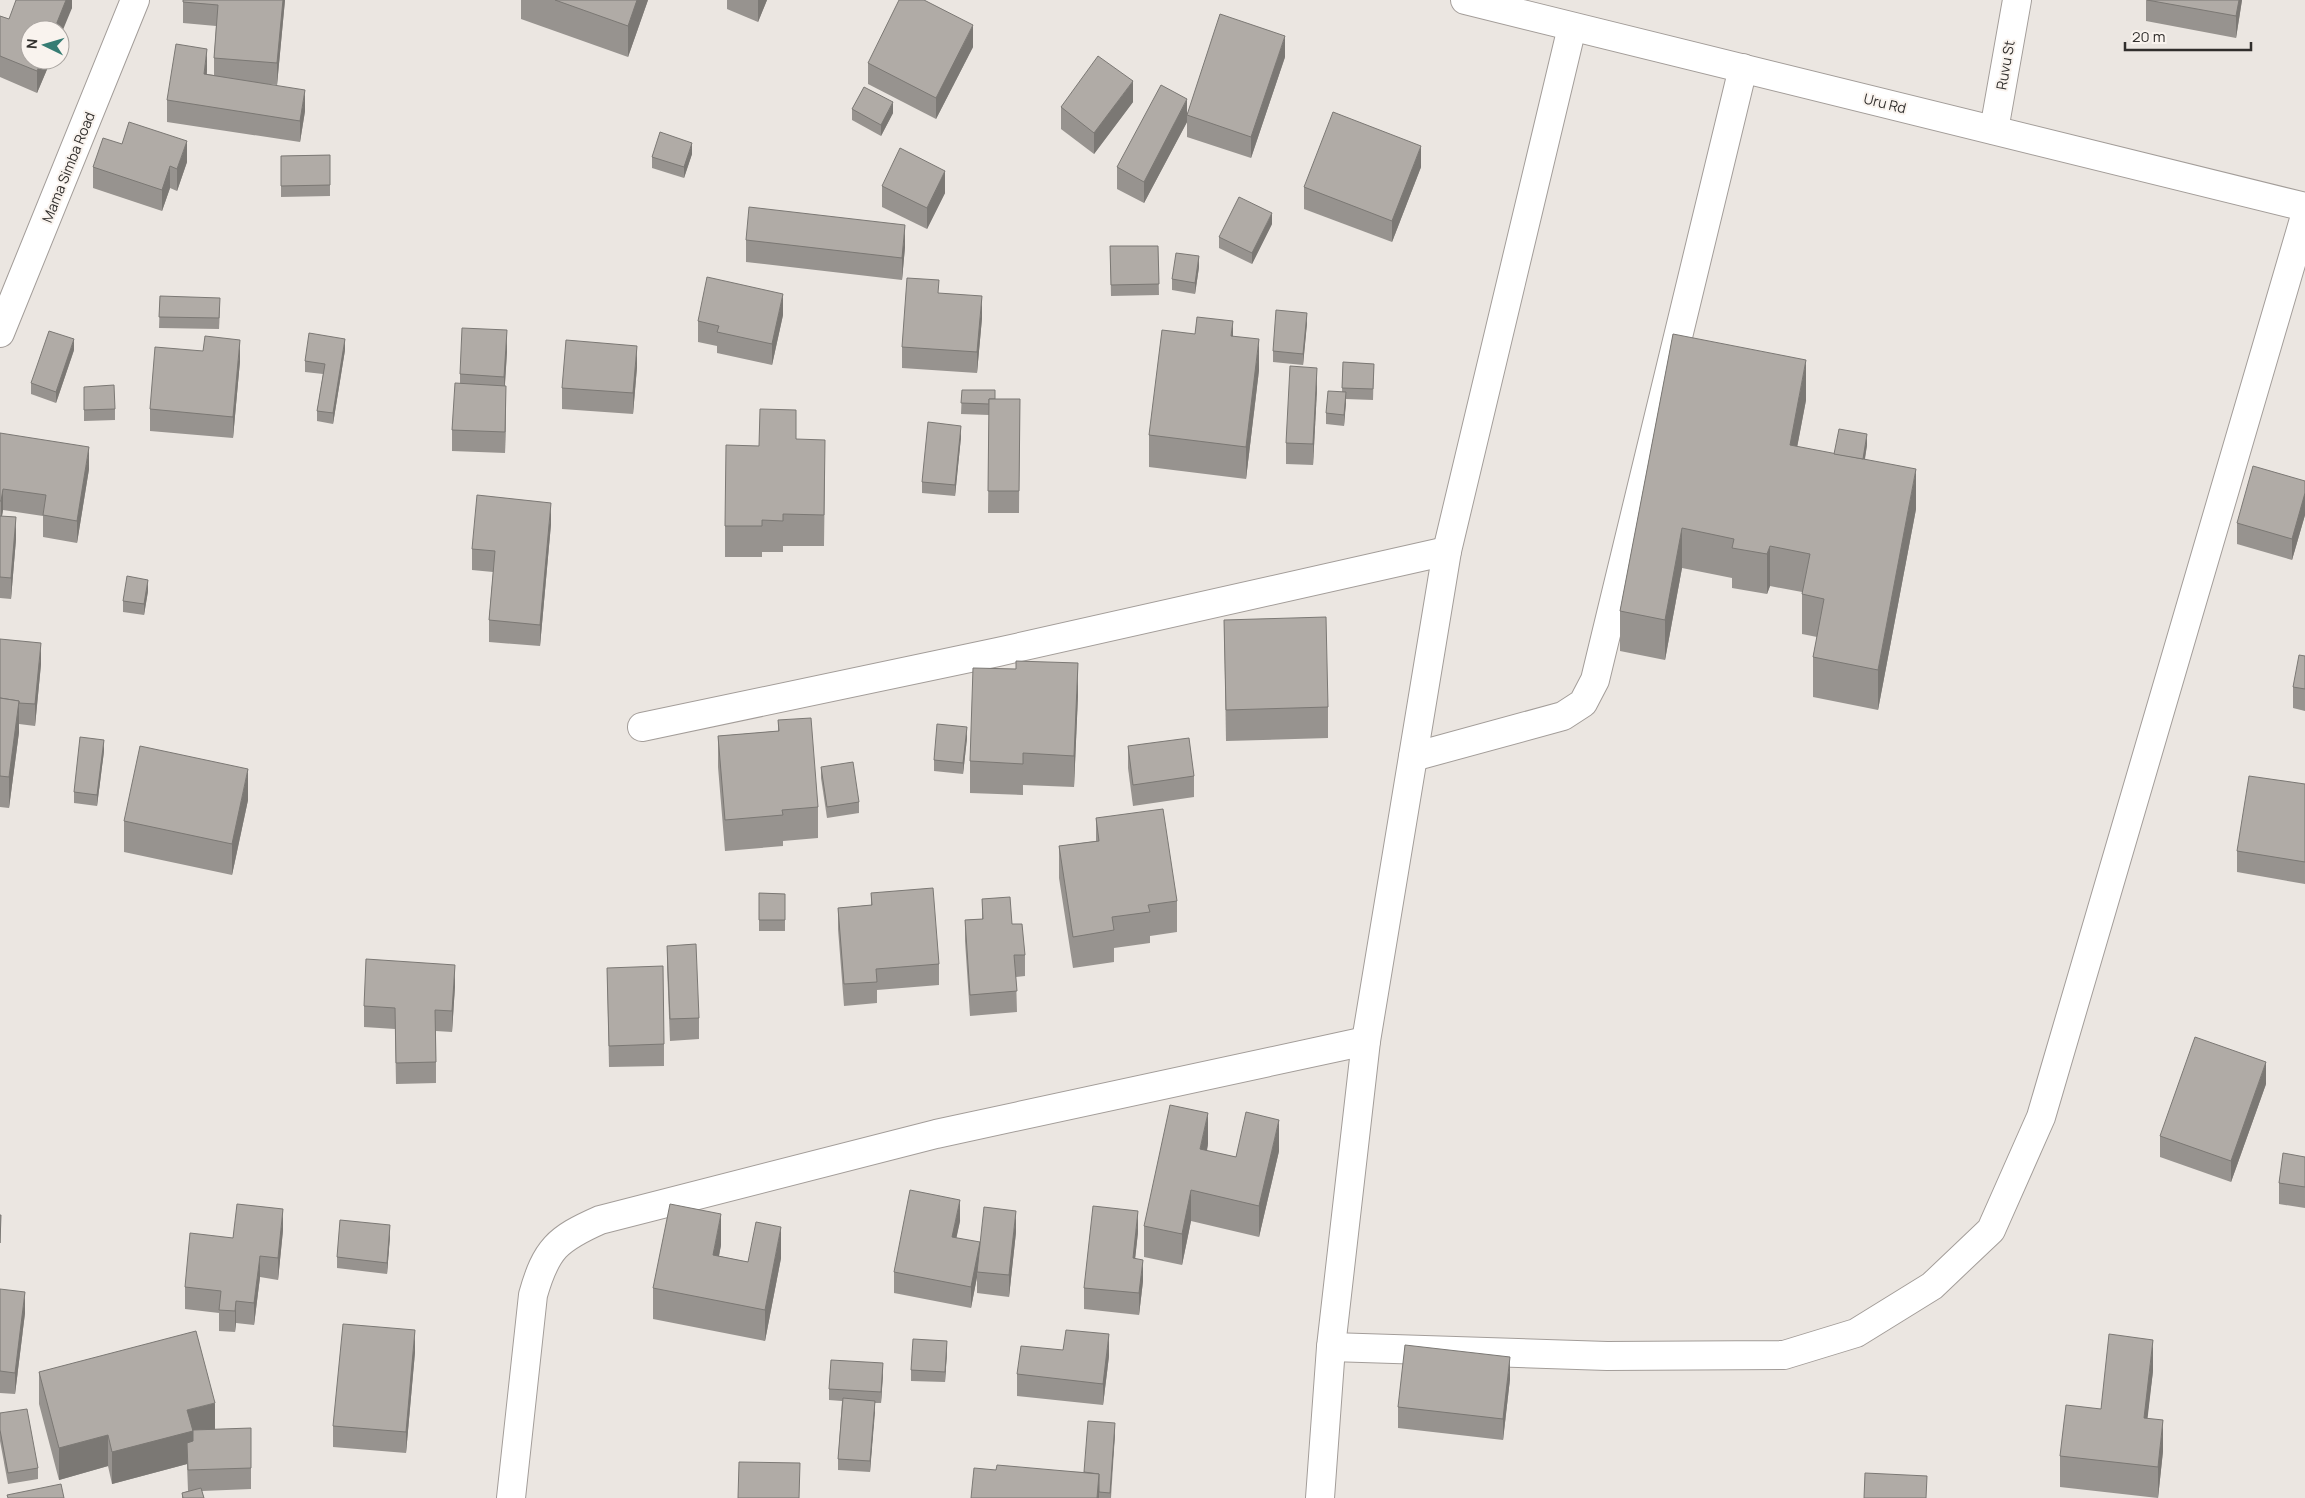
<svg xmlns="http://www.w3.org/2000/svg" width="2305" height="1498" font-family="Manrope,sans-serif">
<style>
.lines{fill:none;stroke-linecap:round;stroke-linejoin:round}
.minor-casing{stroke:#a39d99;stroke-width:30}
.minor{stroke:#fff;stroke-width:28}
.wall{fill:#97938f}
.shaded-wall{fill:#7b7874}
.building{fill:#b0aba6;stroke:#7b7874}
.labels{text-anchor:middle;dominant-baseline:central;stroke-width:4;stroke-linejoin:round;paint-order:stroke}
.street-label{font-size:14px;fill:#302e2c;stroke:#f9f3ee}
</style>
<rect width="100%" height="100%" fill="#ebe6e1"/>
<g class="lines">
<!-- minor casing -->
<g class="minor-casing">
<g id="minor">
<polyline points="1465,0 2305,207"/>
<polyline points="1994,130 2017,0"/>
<polyline points="0,333 135,0"/>
<polyline points="642,727 998,652 1447,551"/>
<polyline points="1413,757 1563,716 1583,703 1595,680 1743,68"/>
<polyline points="1331,1347 1607,1356 1784,1355 1856,1333 1932,1286 1991,1230 2041,1117 2305,216"/>
<path d="M511,1498L533,1295C546,1249 557,1239 600,1220L936,1134L1366,1041"/>
<polyline points="1320,1498 1331,1347 1366,1041 1447,551 1572,27"/>
</g>
</g>
<!-- minor -->
<use href="#minor" class="minor"/>
</g>
<!-- wall -->
<g class="wall">
<polygon points="72,0 72,8 30,60 51,60 37,93 0,77 0,16 9,19"/>
<polygon points="183,0 285,0 277,85 267,84 305,111 300,142 167,122 167,100 207,70 207,74 214,75 214,58 216,26 183,23"/>
<polygon points="521,0 648,0 628,57 521,19"/>
<polygon points="727,0 767,0 758,22 727,9"/>
<polygon points="2146,0 2242,0 2236,38 2146,21"/>
<polygon points="973,47 936,119 868,84 868,63"/>
<polygon points="1285,57 1251,158 1187,137 1187,122 1144,203 1117,189 1117,167 1187,113"/>
<polygon points="1133,102 1094,154 1061,129 1061,107"/>
<polygon points="852,109 893,113 881,136 852,120"/>
<polygon points="122,144 187,162 177,191 170,188 162,211 93,188 93,167"/>
<polygon points="692,154 684,178 652,168 652,157"/>
<polygon points="330,155 330,196 281,197 281,156"/>
<polygon points="1421,167 1392,242 1304,209 1304,187"/>
<polygon points="882,186 945,193 927,229 882,207"/>
<polygon points="1272,224 1252,264 1219,248 1219,237"/>
<polygon points="746,240 905,247 902,280 746,262"/>
<polygon points="1110,246 1158,246 1159,295 1111,296"/>
<polygon points="1199,267 1195,294 1172,290 1172,279"/>
<polygon points="160,296 220,309 219,329 159,328"/>
<polygon points="783,315 772,365 717,353 717,346 698,342 698,321"/>
<polygon points="982,318 977,373 902,368 902,347"/>
<polygon points="1307,323 1303,365 1273,362 1273,351"/>
<polygon points="1195,334 1233,336 1259,370 1246,479 1149,467 1149,435"/>
<polygon points="1673,334 1806,400 1797,447 1834,454 1867,445 1865,459 1916,509 1878,710 1813,697 1813,657 1817,637 1802,634 1802,592 1770,586 1767,594 1732,588 1732,578 1682,568 1665,660 1620,651 1620,611"/>
<polygon points="74,350 56,403 31,394 31,383"/>
<polygon points="345,350 333,424 317,421 317,411 323,374 305,372 305,361"/>
<polygon points="507,351 505,385 506,407 505,453 452,451 452,430 460,383 460,374"/>
<polygon points="240,361 233,438 150,431 150,409"/>
<polygon points="1343,362 1374,364 1373,400 1346,399 1344,426 1326,424 1326,413 1342,392"/>
<polygon points="637,367 633,414 562,409 562,388"/>
<polygon points="84,387 115,409 115,420 84,421"/>
<polygon points="1317,389 1313,465 1286,464 1286,443"/>
<polygon points="962,390 995,399 1020,399 1019,513 988,513 989,415 961,414"/>
<polygon points="0,433 89,469 77,543 43,537 43,516 3,510 2,516 16,539 11,599 0,598"/>
<polygon points="961,437 955,496 922,493 922,482"/>
<polygon points="796,439 825,471 824,546 783,546 783,552 762,552 762,557 725,557 725,526 759,446"/>
<polygon points="2305,481 2305,515 2292,560 2237,544 2237,523"/>
<polygon points="551,524 540,646 489,642 489,620 493,572 472,570 472,549"/>
<polygon points="148,591 144,615 123,612 123,601"/>
<polygon points="1224,620 1328,707 1328,738 1226,741"/>
<polygon points="0,639 41,664 35,726 19,724 19,732 9,808 0,807"/>
<polygon points="2305,656 2305,711 2293,708 2293,687"/>
<polygon points="1016,669 1078,695 1074,787 1023,785 1023,795 970,793 970,761"/>
<polygon points="778,720 818,807 818,838 783,841 783,846 725,851 718,767 718,736 778,731"/>
<polygon points="967,738 963,774 934,771 934,760"/>
<polygon points="1128,746 1194,776 1194,797 1133,806 1128,768"/>
<polygon points="104,751 97,806 74,803 74,792"/>
<polygon points="821,767 859,802 859,813 827,818 821,778"/>
<polygon points="2305,784 2305,884 2237,872 2237,851"/>
<polygon points="248,800 232,875 124,852 124,821"/>
<polygon points="1096,818 1177,901 1177,932 1150,936 1150,943 1114,948 1114,962 1073,968 1059,878 1059,846 1096,841"/>
<polygon points="759,893 785,894 785,931 759,931"/>
<polygon points="871,893 939,964 939,985 877,990 877,1003 844,1006 838,929 838,908 871,905"/>
<polygon points="982,899 1012,924 1025,955 1025,976 1016,977 1017,1012 970,1016 965,941 965,920 982,919"/>
<polygon points="667,946 699,1018 699,1039 670,1041 667,967"/>
<polygon points="607,968 664,1044 664,1066 609,1067"/>
<polygon points="455,986 452,1032 436,1031 436,1083 396,1084 395,1029 364,1027 364,1006"/>
<polygon points="2266,1084 2231,1182 2160,1157 2160,1136"/>
<polygon points="1208,1144 1207,1151 1236,1157 1279,1151 1259,1237 1191,1221 1182,1265 1144,1257 1144,1226"/>
<polygon points="2305,1157 2305,1208 2279,1204 2279,1183"/>
<polygon points="960,1221 956,1238 980,1248 1016,1232 1009,1297 977,1293 977,1277 971,1308 894,1293 894,1272"/>
<polygon points="283,1230 278,1280 260,1277 254,1325 236,1323 235,1332 219,1331 219,1313 185,1309 185,1287 233,1238"/>
<polygon points="1138,1232 1135,1258 1143,1281 1139,1315 1084,1309 1084,1288"/>
<polygon points="390,1236 387,1274 337,1268 337,1257"/>
<polygon points="721,1245 719,1256 748,1262 781,1258 765,1341 653,1319 653,1288"/>
<polygon points="0,1289 25,1313 15,1394 0,1393"/>
<polygon points="415,1352 406,1453 333,1447 333,1426"/>
<polygon points="947,1352 945,1382 911,1381 911,1370"/>
<polygon points="1109,1356 1103,1405 1017,1396 1017,1374"/>
<polygon points="2153,1371 2147,1418 2163,1451 2158,1498 2060,1487 2060,1456 2101,1409"/>
<polygon points="39,1372 215,1429 251,1468 251,1489 202,1491 204,1498 182,1498 182,1493 188,1491 187,1464 112,1484 108,1466 59,1480 39,1404"/>
<polygon points="883,1374 881,1403 875,1403 870,1472 838,1470 838,1459 842,1401 829,1400 829,1389"/>
<polygon points="1510,1379 1503,1440 1398,1428 1398,1407"/>
<polygon points="0,1413 38,1468 38,1479 8,1484 0,1441"/>
<polygon points="1115,1434 1111,1498 971,1498 996,1470 1084,1472"/>
</g>
<!-- shaded-wall -->
<g class="shaded-wall">
<polygon points="66,0 72,0 72,8 60,37 60,30 54,30"/>
<polygon points="283,0 285,0 277,85 277,63"/>
<polygon points="637,0 648,0 628,57 628,26"/>
<polygon points="758,0 767,0 758,22"/>
<polygon points="2239,0 2242,0 2236,38 2236,16"/>
<polygon points="973,25 973,47 936,119 936,98"/>
<polygon points="1285,36 1285,57 1251,158 1251,137"/>
<polygon points="207,49 207,70 204,95 204,74"/>
<polygon points="42,60 51,60 37,93 37,71"/>
<polygon points="1133,81 1133,102 1094,154 1094,133"/>
<polygon points="305,90 305,111 300,142 300,121"/>
<polygon points="1187,99 1187,122 1144,203 1144,182"/>
<polygon points="893,102 893,113 881,136 881,125"/>
<polygon points="187,141 187,162 177,191 177,169"/>
<polygon points="692,143 692,154 684,178 684,167"/>
<polygon points="1421,146 1421,167 1392,242 1392,221"/>
<polygon points="170,166 170,188 162,211 162,190"/>
<polygon points="945,171 945,193 927,229 927,208"/>
<polygon points="1272,213 1272,224 1252,264 1252,253"/>
<polygon points="905,225 905,247 902,280 902,258"/>
<polygon points="1199,256 1199,267 1195,294 1195,283"/>
<polygon points="783,294 783,315 772,365 772,344"/>
<polygon points="982,296 982,318 977,373 977,352"/>
<polygon points="1307,313 1307,323 1303,365 1303,354"/>
<polygon points="1233,321 1233,352 1231,336"/>
<polygon points="507,330 507,351 504,398 504,377"/>
<polygon points="74,339 74,350 56,403 56,392"/>
<polygon points="345,339 345,350 333,424 333,413"/>
<polygon points="1259,339 1259,370 1246,479 1246,447"/>
<polygon points="240,340 240,361 233,438 233,417"/>
<polygon points="637,346 637,367 633,414 633,393"/>
<polygon points="1806,360 1806,400 1790,485 1790,445"/>
<polygon points="1317,368 1317,389 1313,465 1313,444"/>
<polygon points="506,386 506,407 505,453 505,432"/>
<polygon points="1346,392 1346,403 1344,426 1344,415"/>
<polygon points="961,426 961,437 955,496 955,485"/>
<polygon points="1867,434 1867,445 1860,487 1860,476"/>
<polygon points="89,447 89,469 77,543 77,521"/>
<polygon points="1916,469 1916,509 1878,710 1878,670"/>
<polygon points="3,489 3,510 1,522 1,501"/>
<polygon points="2305,493 2305,515 2292,560 2292,539"/>
<polygon points="551,503 551,524 540,646 540,625"/>
<polygon points="16,517 16,539 11,599 11,578"/>
<polygon points="1682,528 1682,568 1665,660 1665,620"/>
<polygon points="1770,546 1770,586 1767,594 1767,554"/>
<polygon points="148,580 148,591 144,615 144,604"/>
<polygon points="41,643 41,664 35,726 35,704"/>
<polygon points="1078,663 1078,695 1074,787 1074,756"/>
<polygon points="19,701 19,732 9,808 9,777"/>
<polygon points="967,727 967,738 963,774 963,763"/>
<polygon points="104,740 104,751 97,806 97,795"/>
<polygon points="248,769 248,800 232,875 232,844"/>
<polygon points="455,965 455,986 452,1032 452,1011"/>
<polygon points="2266,1062 2266,1084 2231,1182 2231,1161"/>
<polygon points="1208,1113 1208,1144 1200,1181 1200,1149"/>
<polygon points="1279,1120 1279,1151 1259,1237 1259,1206"/>
<polygon points="1191,1190 1191,1221 1182,1265 1182,1234"/>
<polygon points="960,1200 960,1221 952,1259 952,1237"/>
<polygon points="283,1209 283,1230 278,1280 278,1258"/>
<polygon points="1016,1211 1016,1232 1009,1297 1009,1275"/>
<polygon points="1138,1211 1138,1232 1133,1279 1133,1258"/>
<polygon points="721,1214 721,1245 713,1286 713,1255"/>
<polygon points="390,1225 390,1236 387,1274 387,1263"/>
<polygon points="781,1227 781,1258 765,1341 765,1310"/>
<polygon points="980,1242 980,1264 977,1272 977,1277 971,1308 971,1287"/>
<polygon points="260,1256 260,1277 254,1325 254,1303"/>
<polygon points="1143,1260 1143,1281 1139,1315 1139,1293"/>
<polygon points="25,1292 25,1313 15,1394 15,1373"/>
<polygon points="236,1301 236,1323 235,1332 235,1311"/>
<polygon points="415,1330 415,1352 406,1453 406,1432"/>
<polygon points="1109,1334 1109,1356 1103,1405 1103,1384"/>
<polygon points="2153,1340 2153,1371 2144,1449 2144,1418"/>
<polygon points="947,1341 947,1352 945,1382 945,1372"/>
<polygon points="1510,1357 1510,1379 1503,1440 1503,1419"/>
<polygon points="883,1363 883,1374 881,1403 881,1392"/>
<polygon points="875,1401 875,1412 870,1472 870,1461"/>
<polygon points="215,1403 215,1434 193,1462 187,1443 187,1464 112,1484 112,1452 187,1410"/>
<polygon points="2163,1420 2163,1451 2158,1498 2158,1467"/>
<polygon points="1115,1423 1115,1434 1110,1498 1110,1493"/>
<polygon points="108,1435 108,1466 59,1480 59,1448"/>
<polygon points="1099,1474 1099,1498 1097,1498"/>
</g>
<!-- building -->
<g class="building">
<polygon points="16,0 66,0 54,30 30,30 30,60 42,60 37,71 0,56 0,16 9,19"/>
<polygon points="183,0 283,0 277,63 214,58 218,5 183,2"/>
<polygon points="555,0 637,0 628,26"/>
<polygon points="899,0 924,0 973,25 936,98 868,63"/>
<polygon points="2147,0 2239,0 2236,16"/>
<polygon points="1220,14 1285,36 1251,137 1187,115"/>
<polygon points="176,44 207,49 204,74 305,90 300,121 167,100"/>
<polygon points="1098,56 1133,81 1094,133 1061,107"/>
<polygon points="1161,85 1187,99 1144,182 1117,167"/>
<polygon points="864,87 893,102 881,125 852,109"/>
<polygon points="1333,112 1421,146 1392,221 1304,187"/>
<polygon points="129,122 187,141 177,169 170,166 162,190 93,167 103,138 122,144"/>
<polygon points="660,132 692,143 684,167 652,157"/>
<polygon points="900,148 945,171 927,208 882,186"/>
<polygon points="330,155 330,185 281,186 281,156"/>
<polygon points="1239,197 1272,213 1252,253 1219,237"/>
<polygon points="749,207 905,225 902,258 746,240"/>
<polygon points="1110,246 1158,246 1159,284 1111,285"/>
<polygon points="1176,253 1199,256 1195,283 1172,279"/>
<polygon points="707,277 783,294 772,344 717,332 719,326 698,321"/>
<polygon points="907,278 939,280 938,293 982,296 977,352 902,347"/>
<polygon points="160,296 220,298 219,318 159,317"/>
<polygon points="1276,310 1307,313 1303,354 1273,351"/>
<polygon points="1197,317 1233,321 1231,336 1259,339 1246,447 1149,435 1162,330 1195,334"/>
<polygon points="462,328 507,330 504,377 460,374"/>
<polygon points="49,331 74,339 56,392 31,383"/>
<polygon points="309,333 345,339 333,413 317,411 325,364 305,361"/>
<polygon points="1673,334 1806,360 1790,445 1916,469 1878,670 1813,657 1824,599 1802,594 1810,554 1770,546 1767,554 1732,548 1734,539 1682,528 1665,620 1620,611"/>
<polygon points="205,336 240,340 233,417 150,409 155,347 203,351"/>
<polygon points="566,340 637,346 633,393 562,388"/>
<polygon points="1343,362 1374,364 1373,389 1342,388"/>
<polygon points="1290,366 1317,368 1313,444 1286,443"/>
<polygon points="455,383 506,386 505,432 452,430"/>
<polygon points="114,385 115,409 84,410 84,387"/>
<polygon points="962,390 995,390 995,399 989,399 989,404 961,403"/>
<polygon points="1328,391 1346,392 1344,415 1326,413"/>
<polygon points="989,399 1020,399 1019,491 988,491"/>
<polygon points="760,409 796,410 796,439 825,440 824,515 783,514 783,521 762,520 762,526 725,526 726,445 759,446"/>
<polygon points="928,422 961,426 955,485 922,482"/>
<polygon points="1839,429 1867,434 1863,459 1834,454"/>
<polygon points="0,433 89,447 77,521 43,515 46,495 3,489 1,501 0,501"/>
<polygon points="2253,466 2305,481 2305,493 2292,539 2237,523"/>
<polygon points="477,495 551,503 540,625 489,620 495,551 472,549"/>
<polygon points="0,516 16,517 11,578 0,577"/>
<polygon points="127,576 148,580 144,604 123,601"/>
<polygon points="1326,617 1328,707 1226,710 1224,620"/>
<polygon points="0,639 41,643 35,704 19,703 19,701 0,698"/>
<polygon points="2299,655 2305,656 2305,689 2293,687"/>
<polygon points="1016,661 1078,663 1074,756 1023,753 1023,764 970,761 973,668 1016,669"/>
<polygon points="0,698 19,701 9,777 0,776"/>
<polygon points="811,718 818,807 782,810 783,815 725,820 718,736 779,731 778,720"/>
<polygon points="937,724 967,727 963,763 934,760"/>
<polygon points="80,737 104,740 97,795 74,792"/>
<polygon points="1189,738 1194,776 1133,785 1128,746"/>
<polygon points="140,746 248,769 232,844 124,821"/>
<polygon points="853,762 859,802 827,807 821,767"/>
<polygon points="2249,776 2305,784 2305,862 2237,851"/>
<polygon points="1163,809 1177,901 1148,905 1150,912 1112,917 1114,930 1073,937 1059,846 1099,841 1096,818"/>
<polygon points="933,888 939,964 876,969 877,982 844,984 838,908 872,905 871,893"/>
<polygon points="759,893 785,894 785,920 759,920"/>
<polygon points="1010,897 1012,924 1022,924 1025,955 1014,955 1017,991 970,995 965,920 983,919 982,899"/>
<polygon points="696,944 699,1018 670,1019 667,946"/>
<polygon points="366,959 455,965 452,1011 435,1010 436,1062 396,1063 395,1008 364,1006"/>
<polygon points="663,966 664,1044 609,1046 607,968"/>
<polygon points="2195,1037 2266,1062 2231,1161 2160,1136"/>
<polygon points="1170,1105 1208,1113 1200,1149 1236,1157 1246,1112 1279,1120 1259,1206 1191,1190 1182,1234 1144,1226"/>
<polygon points="2283,1153 2305,1157 2305,1187 2279,1183"/>
<polygon points="910,1190 960,1200 952,1237 980,1242 971,1287 894,1272"/>
<polygon points="237,1204 283,1209 278,1258 260,1256 254,1303 236,1301 235,1311 219,1310 221,1291 185,1287 190,1233 233,1238"/>
<polygon points="670,1204 721,1214 713,1255 748,1262 756,1222 781,1227 765,1310 653,1288"/>
<polygon points="1093,1206 1138,1211 1133,1258 1143,1260 1139,1293 1084,1288"/>
<polygon points="984,1207 1016,1211 1009,1275 977,1272"/>
<polygon points="0,1215 1,1215 0,1243"/>
<polygon points="340,1220 390,1225 387,1263 337,1257"/>
<polygon points="0,1289 25,1292 15,1373 0,1371"/>
<polygon points="343,1324 415,1330 406,1432 333,1426"/>
<polygon points="1066,1330 1109,1334 1103,1384 1017,1374 1021,1346 1063,1350"/>
<polygon points="196,1331 215,1403 187,1410 193,1431 112,1452 108,1435 59,1448 39,1372"/>
<polygon points="2109,1334 2153,1340 2144,1418 2163,1420 2158,1467 2060,1456 2066,1405 2101,1409"/>
<polygon points="913,1339 947,1341 945,1372 911,1370"/>
<polygon points="1405,1345 1510,1357 1503,1419 1398,1407"/>
<polygon points="831,1360 883,1363 881,1392 829,1389"/>
<polygon points="843,1398 875,1401 870,1461 838,1459"/>
<polygon points="27,1409 38,1468 8,1473 0,1430 0,1413"/>
<polygon points="1088,1421 1115,1423 1110,1493 1099,1492 1099,1474 1084,1472"/>
<polygon points="251,1428 251,1468 188,1470 187,1443 193,1441 193,1430"/>
<polygon points="739,1462 800,1463 799,1498 738,1498"/>
<polygon points="997,1465 1099,1474 1097,1498 971,1498 974,1468 996,1470"/>
<polygon points="1865,1473 1927,1476 1926,1498 1864,1498"/>
<polygon points="61,1484 64,1498 8,1498 7,1495"/>
<polygon points="201,1488 204,1498 183,1498 182,1493"/>
</g>
<g class="labels">
<!-- street labels -->
<g class="street-label">
<text transform="translate(2005 65) rotate(-80)">Ruvu St</text>
<text transform="translate(1885 103) rotate(14)">Uru Rd</text>
<text transform="translate(68 167) rotate(-68)">Mama Simba Road</text>
</g>
</g>
<!-- north arrow -->
<g transform="translate(45 45) rotate(275)"><circle r="24" fill="#f9f3ee" stroke="#a9a4a0"/>
<path d="M0-4L9 19L0 12L-9 19Z" fill="#367c73"/>
<text y="-8" font-size="14" font-weight="bold" text-anchor="middle" fill="#302e2c">N</text>
</g>
<!-- scale -->
<path d="M2125 42v8h126v-8" fill="none" stroke="#302e2c" stroke-width="2.5"/>
<text x="2132" y="42" font-size="15" fill="#302e2c" stroke="#f9f3ee" stroke-width="4" paint-order="stroke">20 m</text>
</svg>
